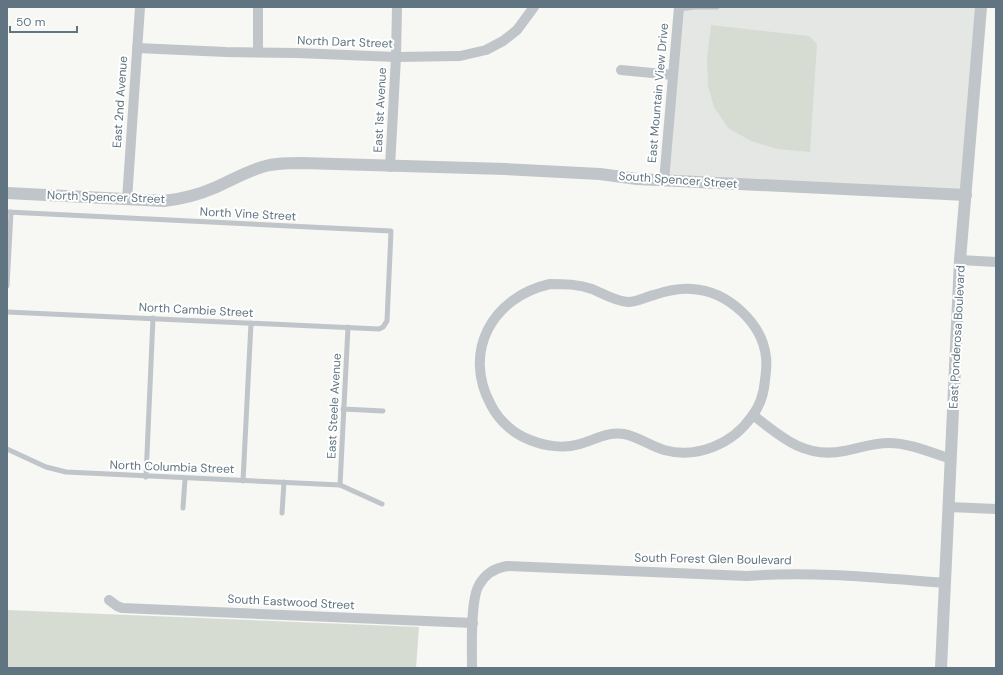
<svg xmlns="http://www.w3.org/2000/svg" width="1003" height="675" font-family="'DM Sans',sans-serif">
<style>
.built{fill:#e5e7e5}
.green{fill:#d7dcd3}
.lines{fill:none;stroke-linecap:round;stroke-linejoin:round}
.service{stroke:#c0c5c9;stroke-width:5}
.minor{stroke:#c0c5c9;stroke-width:10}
.tertiary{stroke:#c0c5c9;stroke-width:12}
.labels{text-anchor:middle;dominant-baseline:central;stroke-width:4;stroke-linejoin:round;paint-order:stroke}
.street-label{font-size:12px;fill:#607581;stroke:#fff}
</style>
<rect width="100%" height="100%" fill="#f7f7f4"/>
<!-- built -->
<polygon class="built" points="678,7 981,7 966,195 664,181"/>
<!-- green -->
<g class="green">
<polygon points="711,25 809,36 817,44 810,152 777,149 751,141 728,128 714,107 708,86 707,58"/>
<polygon points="7,610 419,627 416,668 7,668"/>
</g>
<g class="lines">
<!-- service -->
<g class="service">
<polyline points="678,9 695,7 717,7"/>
<polyline points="7,212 391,231 387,321 383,327 379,329 7,312"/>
<polyline points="7,286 11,212"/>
<polyline points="343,409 383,411"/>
<polyline points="7,449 46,467 66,472 340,485 382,504"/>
<polyline points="146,477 153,318"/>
<polyline points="243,481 251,323"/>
<polyline points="340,485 348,327"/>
<polyline points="183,508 185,479"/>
<polyline points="282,513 284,482"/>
</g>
<!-- minor -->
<g class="minor">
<polyline points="137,48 226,52 297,53 396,57 460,56 486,50 503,41 517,30 534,7"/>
<polyline points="258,52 258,7"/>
<polyline points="621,70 673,75"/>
<polyline points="390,167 396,57 397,7"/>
<polyline points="664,181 679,7"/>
<polyline points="127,200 140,7"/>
<polyline points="960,260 996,262"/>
<path d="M550,284C564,284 578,284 592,289C604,294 614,301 628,302C637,302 645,297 654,295C666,291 679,288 692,289C727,291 762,322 766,357C767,365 766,373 765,380C764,393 760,406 752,416C733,444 697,459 664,450C650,446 639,437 624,434C609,431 594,440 580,444C564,449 545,446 530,440C514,434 499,421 491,405C462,352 492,297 550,284Z"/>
<path d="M753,415C781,437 805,459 844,451C859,448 873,443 889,443C910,443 932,453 951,459"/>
<polyline points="949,507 996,509"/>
<polyline points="109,600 117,606 122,608 473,623"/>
<path d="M472,668C472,649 470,600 479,585C485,574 495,568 507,566L747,576C813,571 879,578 945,583"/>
</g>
<!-- tertiary -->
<g class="tertiary">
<path d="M7,193L164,201C181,199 198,195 214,188C230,181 245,172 262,167C275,163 288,163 302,163L505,169L600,174L637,179L966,195"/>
<polyline points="941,668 960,260 981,7"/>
</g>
</g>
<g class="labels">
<!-- street labels -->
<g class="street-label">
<text transform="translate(345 42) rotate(2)">North Dart Street</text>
<text transform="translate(658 93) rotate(-85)">East Mountain View Drive</text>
<text transform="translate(120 102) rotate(-86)">East 2nd Avenue</text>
<text transform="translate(380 110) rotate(-87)">East 1st Avenue</text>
<text transform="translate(678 180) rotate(4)">South Spencer Street</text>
<text transform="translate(106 197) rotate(2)">North Spencer Street</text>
<text transform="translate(248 214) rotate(3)">North Vine Street</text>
<text transform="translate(196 310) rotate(3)">North Cambie Street</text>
<text transform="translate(957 337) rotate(-87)">East Ponderosa Boulevard</text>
<text transform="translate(334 406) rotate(-87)">East Steele Avenue</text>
<text transform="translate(172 467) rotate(2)">North Columbia Street</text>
<text transform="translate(713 559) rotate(1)">South Forest Glen Boulevard</text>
<text transform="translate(291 602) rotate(3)">South Eastwood Street</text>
</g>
</g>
<!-- border -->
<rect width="1003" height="675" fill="none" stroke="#607581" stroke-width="16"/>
<!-- scale -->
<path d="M10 26v6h67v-6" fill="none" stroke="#607581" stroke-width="2"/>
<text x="16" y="26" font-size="12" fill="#607581" stroke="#ffffff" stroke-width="3" paint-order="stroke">50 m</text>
</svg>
